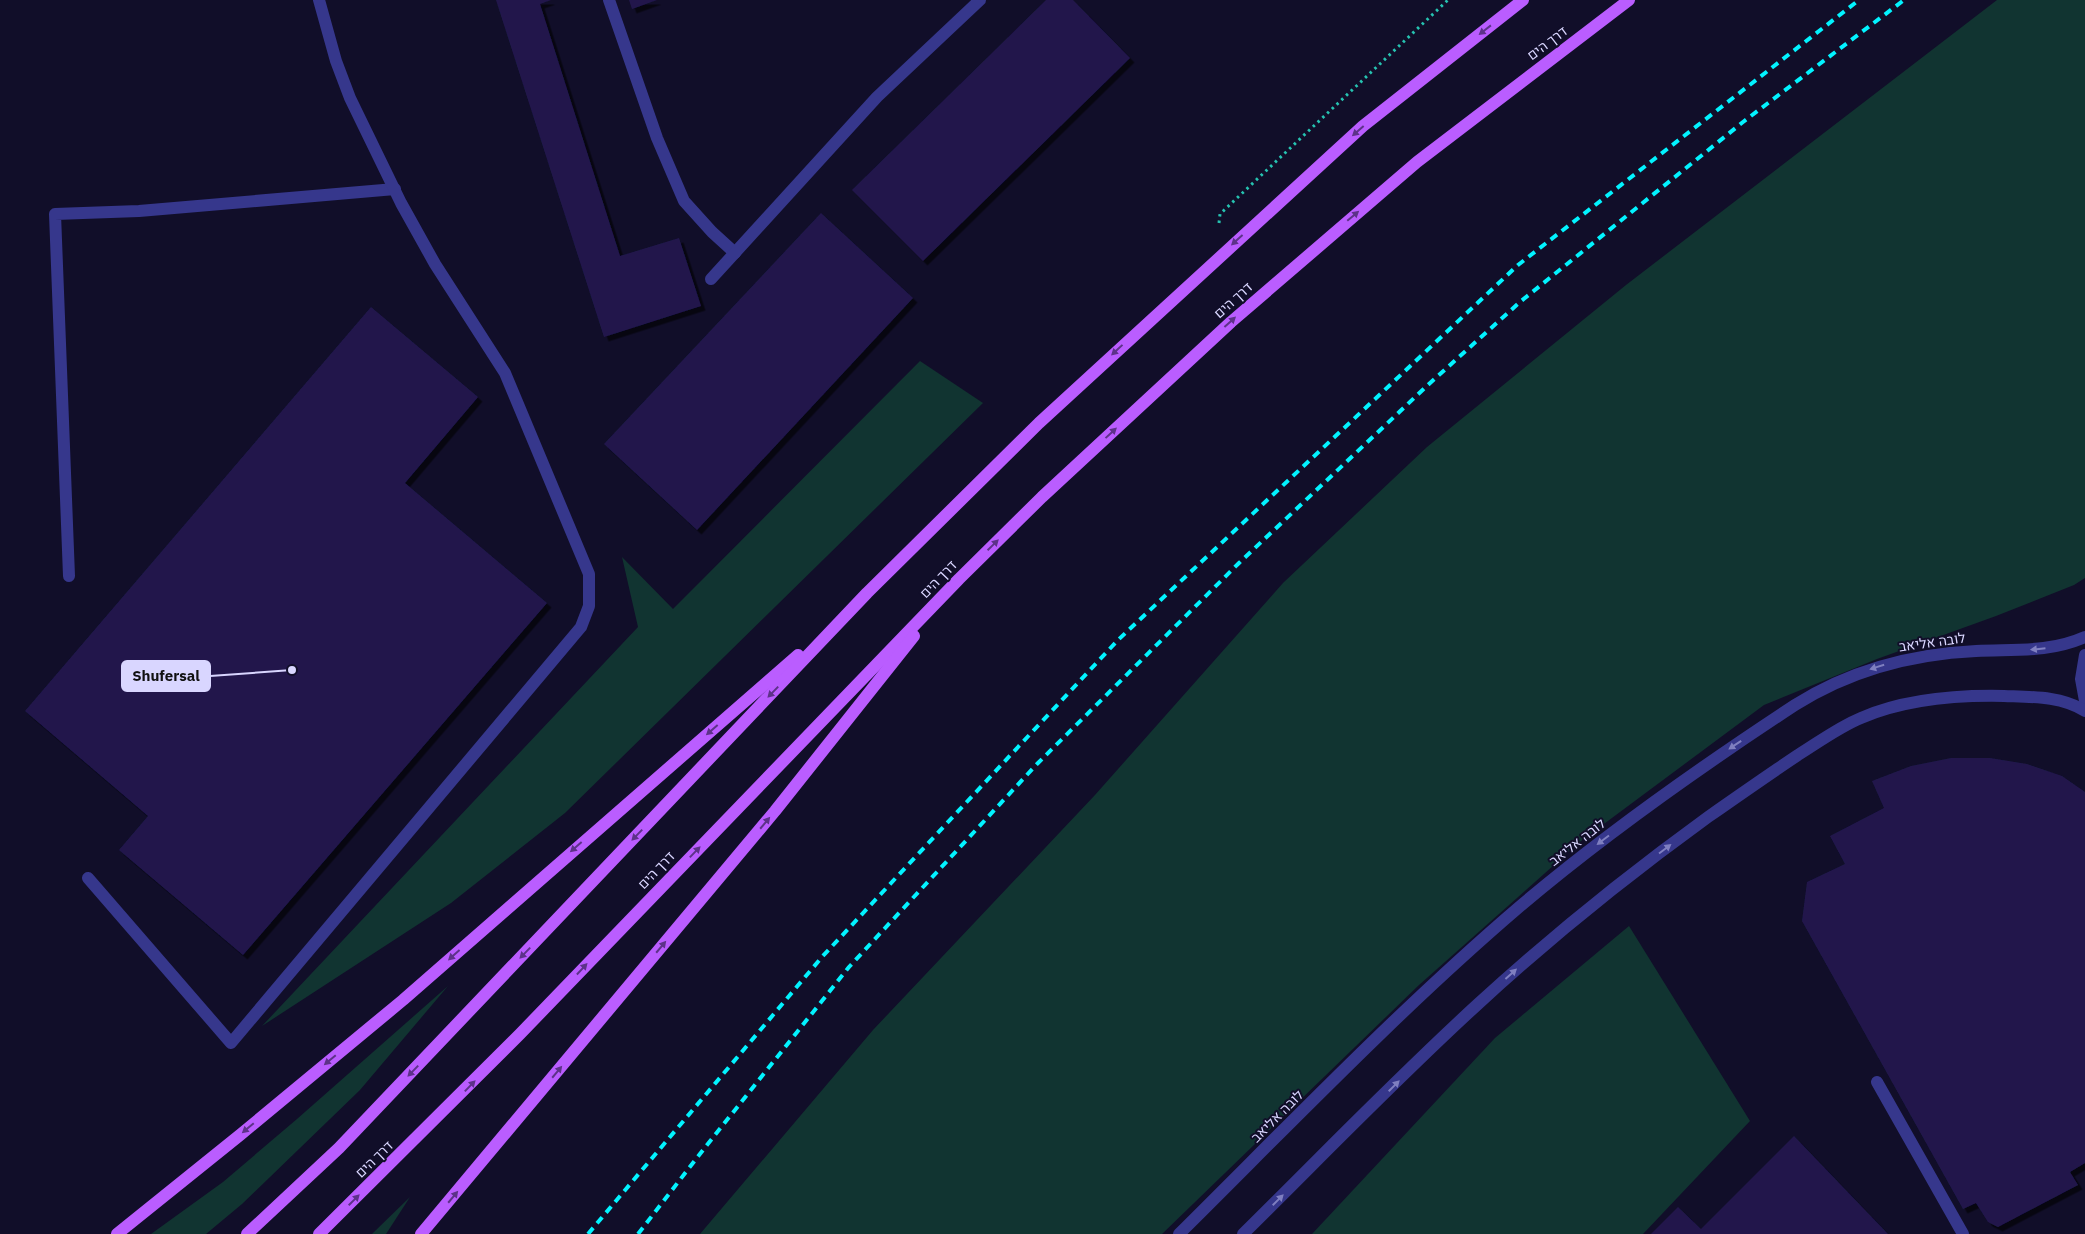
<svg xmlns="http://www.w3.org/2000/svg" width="2085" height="1234" font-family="'IBM Plex Sans',Heebo,sans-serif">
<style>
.green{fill:#113431}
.building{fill:#20194c;filter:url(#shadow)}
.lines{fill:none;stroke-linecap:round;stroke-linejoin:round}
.path{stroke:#26c3b1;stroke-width:3;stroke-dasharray:2.5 4;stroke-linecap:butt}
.lane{stroke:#36378c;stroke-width:12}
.street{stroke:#36378c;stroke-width:12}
.primary{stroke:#ba5dff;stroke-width:12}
.rail{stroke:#02f3ff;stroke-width:4;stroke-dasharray:8 6;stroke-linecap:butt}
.oneway{fill:#5d3289}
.oneway2{fill:#7f7fc0}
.labels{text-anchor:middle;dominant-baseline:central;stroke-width:4;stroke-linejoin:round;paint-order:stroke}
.street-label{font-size:14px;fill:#d9d6ff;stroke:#110e29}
.leader{fill:none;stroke:#d9d6ff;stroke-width:2}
.callout-dot{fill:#d9d6ff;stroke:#110e29;stroke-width:2}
.callout{fill:#d9d6ff;stroke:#d9d6ff;stroke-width:2}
.callout-label{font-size:15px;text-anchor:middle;font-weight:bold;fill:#111}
</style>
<defs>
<filter id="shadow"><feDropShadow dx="4.5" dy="4.5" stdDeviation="0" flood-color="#0009"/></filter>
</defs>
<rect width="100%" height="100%" fill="#110e29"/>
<!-- green -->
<g class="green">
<polygon points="1997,0 2085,0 2085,578 2074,585 1996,616 1877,659 1764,705 1581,841 1419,985 1162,1234 700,1234 873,1030 1095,795 1283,583 1427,447 1626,285"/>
<polygon points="920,361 983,403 565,813 451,903 262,1026 638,627 622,557 673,609"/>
<polygon points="1629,926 1750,1121 1643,1234 1312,1234 1495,1038"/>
<polygon points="448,986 360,1090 242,1204 206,1234 151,1234 223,1182 297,1119"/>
<polygon points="410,1197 386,1234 372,1234"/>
</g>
<!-- building -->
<g class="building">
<polygon points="496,0 551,0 540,4 620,256 679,238 701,306 604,337"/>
<polygon points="629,0 657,0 632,9"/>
<polygon points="1046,0 1073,0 1130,58 923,261 852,190"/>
<polygon points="821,213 913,298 697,530 604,444"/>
<polygon points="371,307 478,397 405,483 547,603 243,955 119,850 148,816 25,711"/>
<polygon points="1951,758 1990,758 2027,764 2062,776 2085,792 2085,1163 2070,1172 2078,1185 1998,1227 1988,1222 1976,1203 1963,1209 1802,921 1807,882 1845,864 1830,836 1884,808 1872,781 1911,766"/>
<polygon points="1794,1136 1888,1234 1651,1234 1678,1207 1701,1229"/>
</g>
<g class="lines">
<!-- path -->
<polyline class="path" points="1219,223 1220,214 1448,0"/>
<!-- lane -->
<g class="lane">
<polyline points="69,576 55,214 139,211 395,189"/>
<polyline points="88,878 231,1043 581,627 589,606 589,574 505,373 435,264 401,203 350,98 336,61 319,0"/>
<polyline points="1877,1082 1963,1234"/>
</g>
<!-- street -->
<g class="street">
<polyline points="609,0 657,138 684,201 712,232 735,253"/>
<polyline points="711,279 877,97 980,0"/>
<polyline points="2085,655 2081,679 2085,701"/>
<path d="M1179,1234C1290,1124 1399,1010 1518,908C1605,834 1699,768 1795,705C1849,671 1912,654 1976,651C2014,649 2049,653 2085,637"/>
<path d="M1243,1234C1321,1157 1397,1078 1478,1004C1551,937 1628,875 1708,817C1738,796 1768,775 1798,755C1819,742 1839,727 1861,718C1905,699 1956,695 2004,696C2032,697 2061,696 2085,711"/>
</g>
<!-- primary -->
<g class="primary">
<polyline points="117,1234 240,1135 403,1000 798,655"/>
<polyline points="247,1234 339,1148 867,593 1039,423 1363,126 1523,0"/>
<polyline points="319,1234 520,1034 959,579 1042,497 1231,322 1417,162 1629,0"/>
<polyline points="421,1234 775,811 914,636"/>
</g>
<!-- rail -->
<g class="rail">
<polyline points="588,1234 822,957 1118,640 1518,265 1859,0"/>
<polyline points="638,1234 703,1150 849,967 1037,764 1239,563 1429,384 1520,302 1743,122 1904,0"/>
</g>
</g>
<!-- one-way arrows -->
<defs><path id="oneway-solid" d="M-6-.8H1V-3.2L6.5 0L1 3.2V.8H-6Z" transform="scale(1.25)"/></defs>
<g class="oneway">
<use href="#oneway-solid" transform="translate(1485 30) rotate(142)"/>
<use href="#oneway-solid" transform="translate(1358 131) rotate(139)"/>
<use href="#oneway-solid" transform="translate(1353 216) rotate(-40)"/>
<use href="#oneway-solid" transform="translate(1237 240) rotate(138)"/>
<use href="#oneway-solid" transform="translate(1230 322) rotate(-42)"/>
<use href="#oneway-solid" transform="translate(1117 350) rotate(137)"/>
<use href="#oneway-solid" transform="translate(1111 433) rotate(-43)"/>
<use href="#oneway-solid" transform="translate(993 545) rotate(-44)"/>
<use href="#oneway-solid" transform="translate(773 692) rotate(134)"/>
<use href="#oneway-solid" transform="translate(712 730) rotate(139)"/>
<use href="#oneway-solid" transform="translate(765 823) rotate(-50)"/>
<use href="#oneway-solid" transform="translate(637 835) rotate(134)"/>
<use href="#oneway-solid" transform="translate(576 847) rotate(139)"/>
<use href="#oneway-solid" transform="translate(695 852) rotate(-46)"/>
<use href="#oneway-solid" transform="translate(661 947) rotate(-50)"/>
<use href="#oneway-solid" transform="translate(525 953) rotate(134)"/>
<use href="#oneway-solid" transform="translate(454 955) rotate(138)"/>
<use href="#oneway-solid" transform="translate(582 969) rotate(-47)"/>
<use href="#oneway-solid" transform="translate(330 1060) rotate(140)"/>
<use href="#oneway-solid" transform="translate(413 1071) rotate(134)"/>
<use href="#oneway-solid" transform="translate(557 1072) rotate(-50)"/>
<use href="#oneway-solid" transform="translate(470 1086) rotate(-46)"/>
<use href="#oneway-solid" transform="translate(248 1128) rotate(140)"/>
<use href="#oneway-solid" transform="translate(453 1197) rotate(-50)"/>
<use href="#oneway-solid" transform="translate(354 1200) rotate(-45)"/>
</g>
<g class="oneway2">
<use href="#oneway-solid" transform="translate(2038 649) rotate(174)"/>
<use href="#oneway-solid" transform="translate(1877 667) rotate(163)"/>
<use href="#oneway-solid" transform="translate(1735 745) rotate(146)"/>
<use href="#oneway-solid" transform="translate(1603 840) rotate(143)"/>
<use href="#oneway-solid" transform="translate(1665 849) rotate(-37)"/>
<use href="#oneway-solid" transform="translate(1511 974) rotate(-42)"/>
<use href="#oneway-solid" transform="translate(1394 1086) rotate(-45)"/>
<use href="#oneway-solid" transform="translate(1278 1200) rotate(-45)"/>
</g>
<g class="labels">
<!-- street labels -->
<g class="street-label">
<text transform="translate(1547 43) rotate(-37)">דרך הים</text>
<text transform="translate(1233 300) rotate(-42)">דרך הים</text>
<text transform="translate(938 579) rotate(-46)">דרך הים</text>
<text transform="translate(1932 642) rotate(-8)">לובה אליאב</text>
<text transform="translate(1577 842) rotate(-38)">לובה אליאב</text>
<text transform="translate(656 870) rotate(-46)">דרך הים</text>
<text transform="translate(1277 1116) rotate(-45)">לובה אליאב</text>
<text transform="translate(374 1159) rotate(-44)">דרך הים</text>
</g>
</g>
<!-- callouts -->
<path class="leader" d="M292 670L210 676"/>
<circle class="callout-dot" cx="292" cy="670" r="5"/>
<rect class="callout" x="122" y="661" width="88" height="30" rx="5"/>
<g class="callout-label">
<text x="166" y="681">Shufersal</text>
</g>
</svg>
